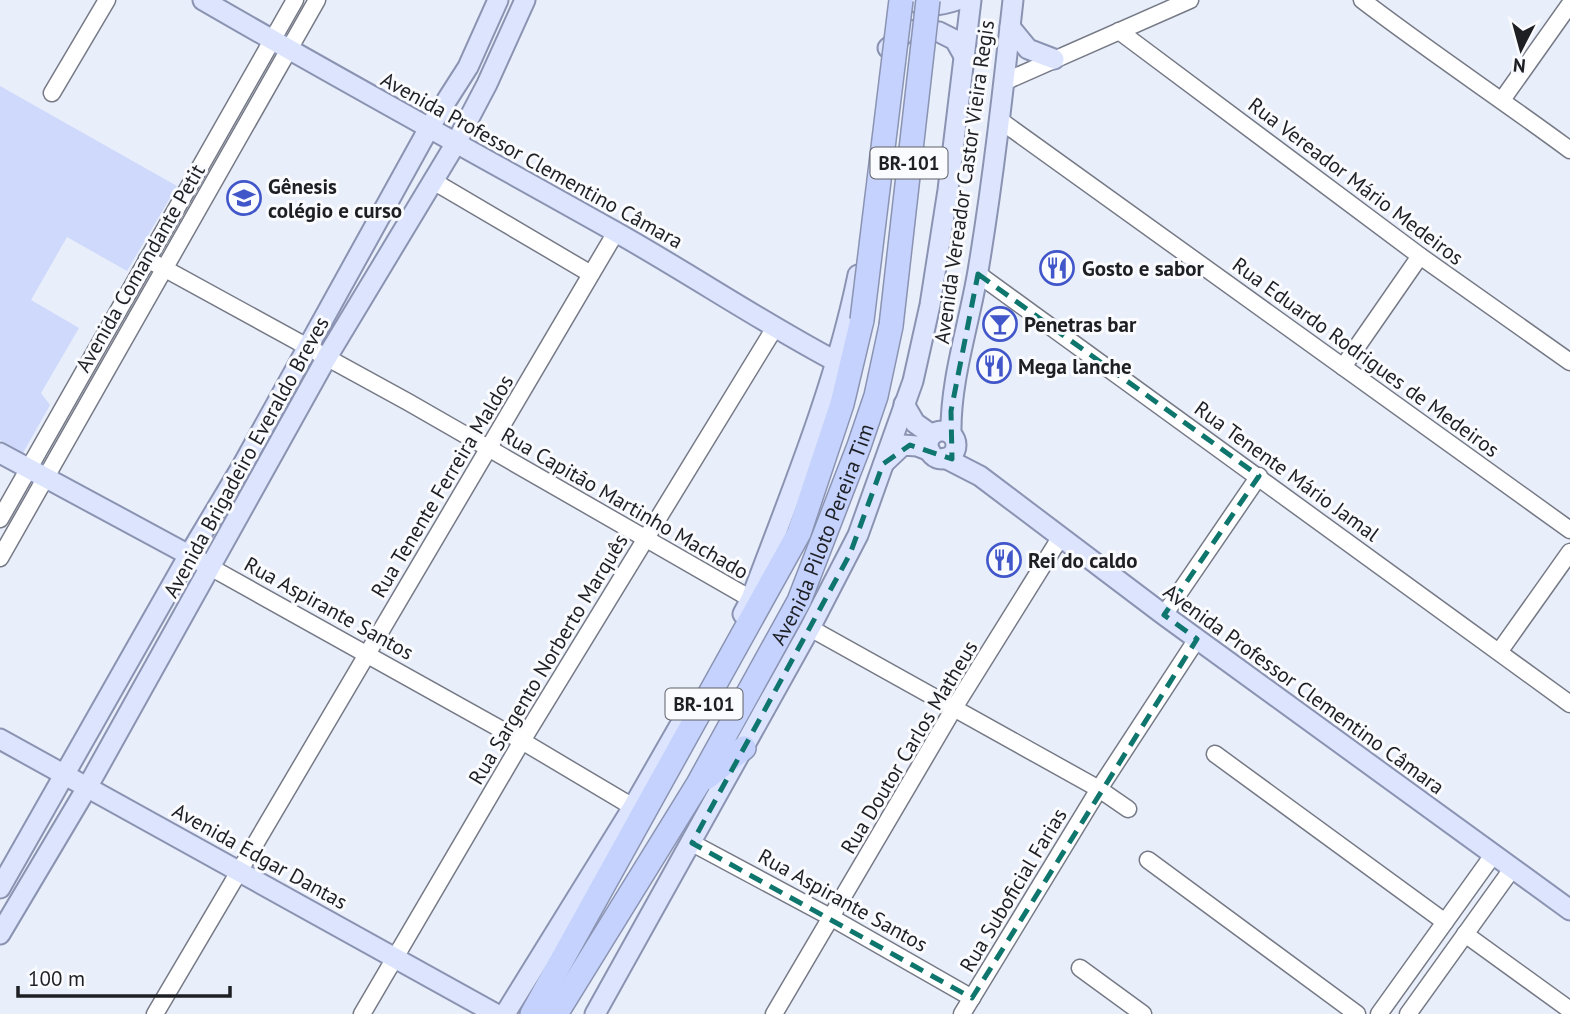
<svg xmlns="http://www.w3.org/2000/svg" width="1570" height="1014" font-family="'PT Sans',sans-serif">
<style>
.green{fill:#ced9fb}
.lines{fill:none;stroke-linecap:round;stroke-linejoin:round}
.minor-casing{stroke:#767a86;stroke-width:19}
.major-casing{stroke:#8a93b1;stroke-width:23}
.highway-casing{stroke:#8a93b1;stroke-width:26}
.minor{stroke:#fff;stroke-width:16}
.major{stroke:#dce4fe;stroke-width:19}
.highway{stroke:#c4d2fd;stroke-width:23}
.highway-bridge-casing{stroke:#8a93b1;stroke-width:26;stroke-linecap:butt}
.highway-bridge{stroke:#c4d2fd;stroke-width:23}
.marked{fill:none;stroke:#0f766e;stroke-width:5;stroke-dasharray:14 9;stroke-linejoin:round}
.labels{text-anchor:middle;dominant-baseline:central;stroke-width:6;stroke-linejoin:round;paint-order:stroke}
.shield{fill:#fafbfe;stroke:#5f6165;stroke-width:2}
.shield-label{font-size:19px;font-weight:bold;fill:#1d1f23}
.street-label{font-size:21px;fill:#1d1f23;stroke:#fafbfe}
.poi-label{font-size:21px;font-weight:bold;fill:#1d1f23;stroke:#fafbfe;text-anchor:start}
</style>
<rect width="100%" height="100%" fill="#e9eefb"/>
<!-- green -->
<polygon class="green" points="0,86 177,186 127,271 67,237 31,300 79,328 41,393 50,405 23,453 0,440"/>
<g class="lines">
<!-- minor casing -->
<g class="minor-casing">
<g id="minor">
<path d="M1362,0C1430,52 1501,99 1570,150"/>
<polyline points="1119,31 1420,256 1570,362"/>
<polyline points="1004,82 1190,0"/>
<polyline points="52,93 107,0"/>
<polyline points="1502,100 1570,4"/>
<polyline points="1001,121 1570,530"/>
<polyline points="433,181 591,274"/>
<polyline points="147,259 408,402 751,599"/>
<polyline points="978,274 1570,704"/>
<polyline points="1343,367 1420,256"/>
<polyline points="0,519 295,0"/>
<polyline points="0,558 317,0"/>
<polyline points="210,567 522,741 633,807"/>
<polyline points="1164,615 1259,476"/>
<polyline points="810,628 1099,789 1128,809"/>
<polyline points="1499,652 1570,552"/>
<polyline points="1215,754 1445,922"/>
<polyline points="692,843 832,918 972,998"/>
<polyline points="1148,860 1357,1014"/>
<polyline points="1465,934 1570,1010"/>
<polyline points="1080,968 1143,1014"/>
<polyline points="155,1014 616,232"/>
<polyline points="362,1014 522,741 774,329"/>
<polyline points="774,1014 954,708 1060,538"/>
<polyline points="962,1014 1099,789 1197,639"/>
<polyline points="1379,1014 1493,855"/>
<polyline points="1408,1014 1512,869"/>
</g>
</g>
<!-- major casing -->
<g class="major-casing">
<g id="major">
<path d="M203,0C339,79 477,154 614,231C689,273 761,322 837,362"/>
<path d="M912,0C925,8 943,5 957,0"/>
<polyline points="1010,27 1028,49 1054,59"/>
<polyline points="888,48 907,31 920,30 939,32 955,40 964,56"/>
<polyline points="904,404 915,423 932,435"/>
<circle cx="942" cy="445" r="14"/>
<path d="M951,434C950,380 969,325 978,271C993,181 1003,91 1013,0"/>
<polyline points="0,453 200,561"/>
<polyline points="945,458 980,476 1164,615 1570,910"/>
<polyline points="884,463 903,445 917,446 930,451"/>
<path d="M743,614L751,599C791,492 835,387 858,275"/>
<polyline points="0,739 496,1014"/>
<polyline points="0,888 189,555 241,468 429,128 468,67 498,0"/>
<polyline points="0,934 88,786 327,357 456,143 487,84 525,0"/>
<polyline points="505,1014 633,807 680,725"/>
<polyline points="595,1014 810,628 858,535 913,381 930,305 948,190 971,0"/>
</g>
</g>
<!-- highway casing -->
<g class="highway-casing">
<g id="highway">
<polyline points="706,778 744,748"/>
<polyline points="532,1014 799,533 842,404 862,320"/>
<path id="s1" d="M556,1014L698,784L799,601L859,446L876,396L891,326"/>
</g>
</g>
<!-- minor -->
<use href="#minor" class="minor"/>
<!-- major -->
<use href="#major" class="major"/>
<!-- highway -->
<use href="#highway" class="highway"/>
<!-- highway-bridge casing -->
<g class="highway-bridge-casing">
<g id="highway-bridge">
<polyline points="862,320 901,0"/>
<polyline points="891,326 928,0"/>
</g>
</g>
<!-- highway-bridge -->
<use href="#highway-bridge" class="highway-bridge"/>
</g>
<!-- marked area -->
<path class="marked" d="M978,274L1259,476L1164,615L1197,639L972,998L692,843L850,554L883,464L910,445L952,459L951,411Z"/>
<!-- icons -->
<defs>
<g id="school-ring" transform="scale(1.75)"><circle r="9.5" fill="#fafbfe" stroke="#4056c9" stroke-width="1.5"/><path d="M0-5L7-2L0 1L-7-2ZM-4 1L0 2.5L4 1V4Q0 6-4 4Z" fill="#4056c9"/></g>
<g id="restaurant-ring" transform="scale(1.75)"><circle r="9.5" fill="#fafbfe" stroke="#4056c9" stroke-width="1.5"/><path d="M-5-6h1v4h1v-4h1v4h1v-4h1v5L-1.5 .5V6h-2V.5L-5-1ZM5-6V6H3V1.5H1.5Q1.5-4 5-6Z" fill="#4056c9"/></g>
<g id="bar-ring" transform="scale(1.75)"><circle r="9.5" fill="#fafbfe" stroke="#4056c9" stroke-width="1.5"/><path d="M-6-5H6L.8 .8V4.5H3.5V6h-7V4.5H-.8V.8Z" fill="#4056c9"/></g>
</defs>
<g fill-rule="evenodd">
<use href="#school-ring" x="244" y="198"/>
<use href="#restaurant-ring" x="1057" y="268"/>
<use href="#bar-ring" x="1000" y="324"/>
<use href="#restaurant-ring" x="994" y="366"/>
<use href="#restaurant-ring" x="1004" y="560"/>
</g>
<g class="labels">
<!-- shield labels -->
<g class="shield">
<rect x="870.5" y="147.5" width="77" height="31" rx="5"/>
<rect x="665.5" y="688.5" width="77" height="31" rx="5"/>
</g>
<g class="shield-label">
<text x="909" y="163">BR-101</text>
<text x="704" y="704">BR-101</text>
</g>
<!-- street labels -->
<g class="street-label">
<text transform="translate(532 160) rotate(29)">Avenida Professor Clementino Câmara</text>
<text transform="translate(1356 181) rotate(37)">Rua Vereador Mário Medeiros</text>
<text transform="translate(964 182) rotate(-82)">Avenida Vereador Castor Vieira Regis</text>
<text transform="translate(140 268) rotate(-60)">Avenida Comandante Petit</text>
<text transform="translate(1366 357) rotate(36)">Rua Eduardo Rodrigues de Medeiros</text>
<text transform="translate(246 457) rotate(-61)">Avenida Brigadeiro Everaldo Breves</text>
<text transform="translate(1287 471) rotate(36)">Rua Tenente Mário Jamal</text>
<text transform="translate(442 486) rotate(-59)">Rua Tenente Ferreira Maldos</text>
<text transform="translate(625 503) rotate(30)">Rua Capitão Martinho Machado</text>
<text stroke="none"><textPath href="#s1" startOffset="550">Avenida Piloto Pereira Tim</textPath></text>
<text transform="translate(329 608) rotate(29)">Rua Aspirante Santos</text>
<text transform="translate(548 659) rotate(-59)">Rua Sargento Norberto Marquês</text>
<text transform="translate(1304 689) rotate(36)">Avenida Professor Clementino Câmara</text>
<text transform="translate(909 747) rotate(-59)">Rua Doutor Carlos Matheus</text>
<text transform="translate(260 856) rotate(29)">Avenida Edgar Dantas</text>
<text transform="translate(1013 890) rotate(-59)">Rua Suboficial Farias</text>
<text transform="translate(843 900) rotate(29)">Rua Aspirante Santos</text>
</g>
<!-- poi labels -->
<g class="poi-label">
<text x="268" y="186">Gênesis<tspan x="268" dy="24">colégio e curso</tspan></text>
<text x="1082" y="268">Gosto e sabor</text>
<text x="1024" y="324">Penetras bar</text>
<text x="1018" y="366">Mega lanche</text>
<text x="1028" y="560">Rei do caldo</text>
</g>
</g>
<!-- north arrow -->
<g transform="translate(1521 49) rotate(186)" stroke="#fafbfe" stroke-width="5" paint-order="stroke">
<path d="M0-5L12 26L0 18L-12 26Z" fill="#1d1f23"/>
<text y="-10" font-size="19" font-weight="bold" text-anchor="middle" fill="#1d1f23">N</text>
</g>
<!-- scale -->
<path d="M18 986v10h212v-10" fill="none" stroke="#1d1f23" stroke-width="3.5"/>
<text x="28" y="986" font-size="21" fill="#1d1f23" stroke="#fafbfe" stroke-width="5" paint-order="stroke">100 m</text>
</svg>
